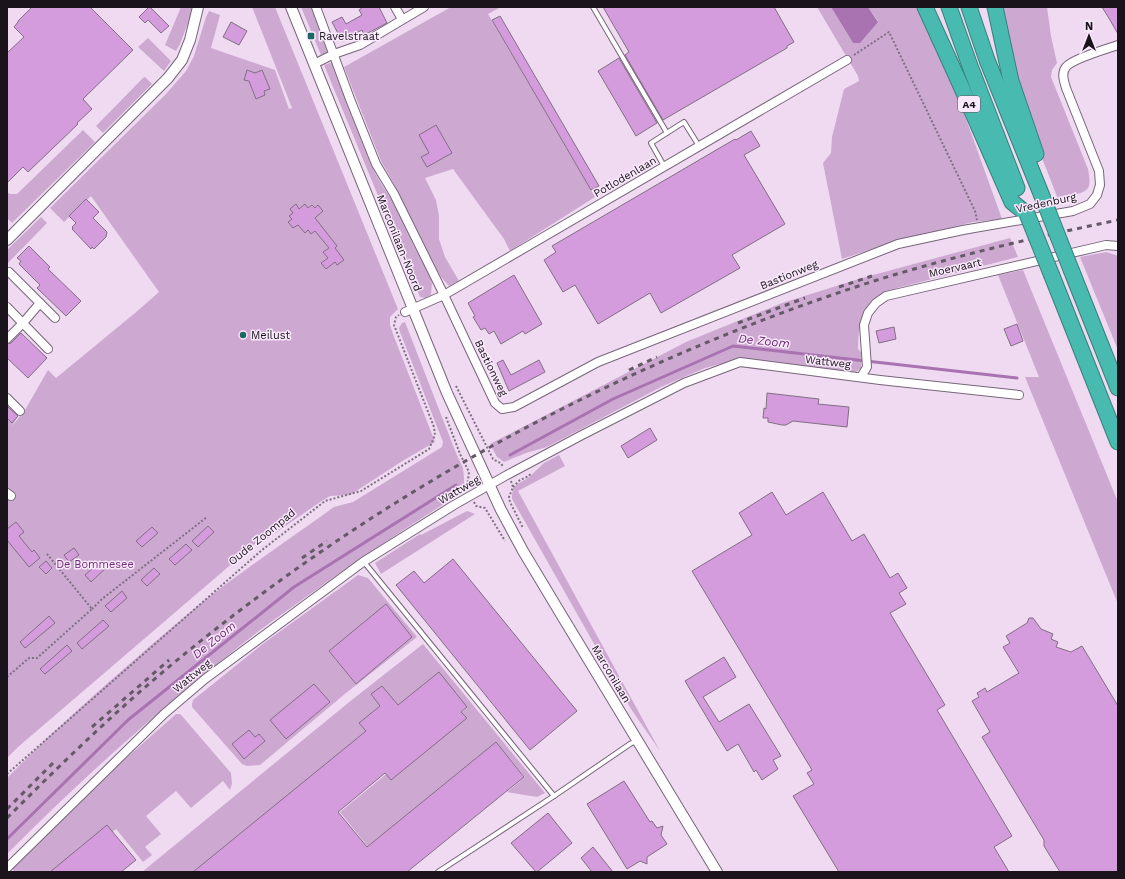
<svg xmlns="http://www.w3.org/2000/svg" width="1125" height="879" font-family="'Work Sans',sans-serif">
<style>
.green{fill:#cda9d2;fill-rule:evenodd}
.water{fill:#a873b0}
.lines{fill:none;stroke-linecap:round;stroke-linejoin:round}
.stream{stroke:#a873b0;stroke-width:3}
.building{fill:#d49cdc;stroke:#816f83}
.service-casing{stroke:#776579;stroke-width:6}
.minor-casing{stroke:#776579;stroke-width:10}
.tertiary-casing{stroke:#776579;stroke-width:12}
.motorway-casing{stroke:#38807b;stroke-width:17}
.path{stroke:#7e7080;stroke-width:2;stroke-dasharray:2 2;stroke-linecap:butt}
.service{stroke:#fff;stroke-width:4}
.minor{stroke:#fff;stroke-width:8}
.tertiary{stroke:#fff;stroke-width:10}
.motorway{stroke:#48baaf;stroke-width:15}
.rail{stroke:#655967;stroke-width:3;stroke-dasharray:5 5;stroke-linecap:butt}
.motorway-bridge-casing{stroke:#38807b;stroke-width:17;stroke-linecap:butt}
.motorway-bridge{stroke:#48baaf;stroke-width:15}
.poi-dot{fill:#1e6862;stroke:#fae9fc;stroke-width:1.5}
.labels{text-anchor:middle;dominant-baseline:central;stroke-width:3;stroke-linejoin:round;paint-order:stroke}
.shield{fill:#fae9fc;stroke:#5d535e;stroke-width:1}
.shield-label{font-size:10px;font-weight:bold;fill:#1a131b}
.poi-label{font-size:11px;fill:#1a131b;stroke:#fae9fc;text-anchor:start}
.street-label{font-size:11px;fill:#1a131b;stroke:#fae9fc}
.park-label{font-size:11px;fill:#6c2a76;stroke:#fae9fc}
.water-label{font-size:12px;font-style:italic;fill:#682672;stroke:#fae9fc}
</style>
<rect width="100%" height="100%" fill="#efdaf2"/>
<!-- green -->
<g class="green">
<polygon points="181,7 194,7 180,44 176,51 165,45"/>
<polygon points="252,7 275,7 398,309 390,317 390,325 393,334 435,442 404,460 350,495 330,496 320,502 258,545 256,543 18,747 7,758 7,422 17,411 19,414 12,426 25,410 48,370 56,378 135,313 159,292 91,196 64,222 50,208 166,94 186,71 194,56 206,17 209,11 220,15 211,48 275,70 289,109 292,108"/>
<polygon points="301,7 312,7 329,52 321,55"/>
<polygon points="451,7 501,7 488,14 595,197 510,251 504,239 453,169 425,178 436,200 439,216 439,239 445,257 459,281 449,286 441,277 424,248 411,222 394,184 381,161 344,67"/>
<polygon points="817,7 831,7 853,43 878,21 868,7 918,7 942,52 1002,219 973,222 893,242 842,259 823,163 831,153 832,137 844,89 859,81 858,76"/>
<path d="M999,7H1047L1051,36L1057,63L1052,70L1051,77L1088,169C1089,175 1091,183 1088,188C1085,194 1065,197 1058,199L1026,117Z"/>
<polygon points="148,38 171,61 164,71 138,47"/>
<polygon points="333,62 374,171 382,185 395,205 415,248 430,275 432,283 431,295 426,298 420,297 324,65"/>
<polygon points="145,77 152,84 103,133 96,126 143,78"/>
<polygon points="83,130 95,142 12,223 7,218 7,192 10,194 17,194"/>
<polygon points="41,217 47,223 7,264 7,250"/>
<path d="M1010,238L1018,257L897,288C889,292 879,295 872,301C860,314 858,332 858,349L861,352V368L856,372L745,361L728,362L705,368L661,387L547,447L526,453L504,462L497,457L490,444L686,342L782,303L862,278Z"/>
<polygon points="1106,252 1116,255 1118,257 1118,350 1080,257"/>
<polygon points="1023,270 1118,502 1118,604 1025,377 1039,377 998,275"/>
<path d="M405,322L456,453L463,468L464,478V486L460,494C405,528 351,564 299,602C285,612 269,623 255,634C168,702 85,775 7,854V778C47,737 90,698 134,660C157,640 180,620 204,601C246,568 291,538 334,507L353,502L442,447L443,442L400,332L399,328L402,323Z"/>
<polygon points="559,455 565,466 518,491 660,751 631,709 512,499 512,495 513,488 519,483 528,478 544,463"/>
<polygon points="467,511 475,514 381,574 375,563 420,534 421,535"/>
<path d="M358,575L368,578L417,637L346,693L260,765L247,766L242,764L192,707V704L193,700L264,643ZM385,605L412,637L356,684L329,651Z"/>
<polygon points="423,644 545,793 537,797 507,792 525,777 496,742 368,847 340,812 467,708 439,673 195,872 142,872 348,703"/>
<polygon points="176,714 180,714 182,716 231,773 232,784 230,790 223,781 191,808 176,791 146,816 161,834 145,847 152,855 143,862 116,829 64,872 14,872 12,867 115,768"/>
</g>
<!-- water -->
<polygon class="water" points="831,7 868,7 878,22 860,43 853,43"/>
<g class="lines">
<!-- stream -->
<g class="stream">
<polyline points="510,455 613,399 733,346 1017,378"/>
<polyline points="7,839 128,720 294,587 456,485"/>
</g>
</g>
<!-- building -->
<g class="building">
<polygon points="32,7 90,7 133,50 83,99 92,109 77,123 78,124 28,172 23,167 7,183 7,53 24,37 14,27 18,22 18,21"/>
<polygon points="149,7 150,7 169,26 161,33 148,20 145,23 139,17"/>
<polygon points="363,7 379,7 387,23 364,35 362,30 342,41 332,22 342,17 346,24 362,15 359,10"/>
<polygon points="603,7 774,7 794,42 787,46 787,48 663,120 625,55 629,52"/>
<polygon points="1102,7 1118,7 1118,34 1110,20"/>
<polygon points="500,16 599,186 591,190 492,20"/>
<polygon points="231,22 247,31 239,45 223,37"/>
<polygon points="619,58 657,123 636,136 598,71"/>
<polygon points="247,70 255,73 262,70 270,89 264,91 265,95 256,99 249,81 244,80"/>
<polygon points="436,125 452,153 427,167 421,157 429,153 419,135"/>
<polygon points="751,131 760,146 744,155 785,224 732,255 740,268 661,313 650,293 598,324 575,285 563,292 544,260 556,252 552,246 735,139 736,140"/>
<polygon points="86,199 99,212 93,218 107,232 106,237 94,249 92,247 91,249 72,229 73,228 72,227 76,223 69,216"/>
<polygon points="296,204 299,209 305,204 308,208 312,205 315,208 318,205 323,211 315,218 337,246 335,248 344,260 337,265 335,262 326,269 321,263 328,258 323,252 329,248 315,231 311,234 308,230 305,233 298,225 293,228 288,222 292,219 289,216 293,213 290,209"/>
<polygon points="29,246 50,267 48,269 81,301 66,316 37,288 40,285 19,264 21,261 17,258"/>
<polygon points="514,275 542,324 525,334 523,331 501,344 494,331 489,334 485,328 481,330 473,317 475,316 468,303"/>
<polygon points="1017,324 1023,341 1011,346 1004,329"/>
<polygon points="894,327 896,339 879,343 876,331"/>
<polygon points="21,333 47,358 28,378 7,358 7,344 11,343"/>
<polygon points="503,360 511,375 539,360 545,372 509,391 497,363"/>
<polygon points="767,393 819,399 818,404 849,407 847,427 793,421 786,425 782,425 768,422 768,418 763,418 764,408 766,409"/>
<polygon points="7,406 18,416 12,423 7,418"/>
<polygon points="650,428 657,440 628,458 621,446"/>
<polygon points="772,492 786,515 823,492 852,541 864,534 890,578 898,573 907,588 899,593 906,604 890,613 945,705 937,710 1012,836 994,847 1009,872 839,872 793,796 814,784 807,773 812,770 692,571 752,535 739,513"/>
<polygon points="16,522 24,532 19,536 32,552 34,550 40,558 29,567 7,540 7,529"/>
<polygon points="208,526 214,532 198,547 192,541"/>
<polygon points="152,527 158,533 142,547 136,541"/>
<polygon points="186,544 192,550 175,565 169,559"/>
<polygon points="74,548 79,555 69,562 64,555"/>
<polygon points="453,559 577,711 530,750 396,585 414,571 424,583"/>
<polygon points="102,560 108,566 91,582 85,575"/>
<polygon points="46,561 52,568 46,574 39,567"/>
<polygon points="154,568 160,574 147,586 141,580"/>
<polygon points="122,591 127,598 111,612 105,606"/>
<polygon points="386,604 412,637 356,684 329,651"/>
<polygon points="49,616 55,623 25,648 20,642"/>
<polygon points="1029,618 1033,618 1041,629 1053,634 1051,639 1058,642 1056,647 1071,652 1082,646 1118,706 1118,872 1060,872 1044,846 1044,840 982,737 990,732 972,701 979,697 977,693 985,688 987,692 1019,673 1003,647 1010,643 1006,636 1027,623"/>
<polygon points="103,620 109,626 82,649 77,643"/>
<polygon points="67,645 72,651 45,674 40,669"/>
<polygon points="724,657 736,677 703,697 719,722 749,704 781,756 773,760 778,769 762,780 756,770 754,772 738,744 727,751 685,681"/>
<polygon points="439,672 467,707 461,712 467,718 391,780 385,773 338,812 367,847 496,742 524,777 407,872 193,872 366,731 359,723 380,706 371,694 382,686 398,705"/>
<polygon points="314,684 330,702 286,739 270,720"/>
<polygon points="249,730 255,737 259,734 265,741 244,759 232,744"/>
<polygon points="624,781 650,822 652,821 657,828 663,826 661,835 667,844 647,857 647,864 640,861 627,869 587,804"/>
<polygon points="548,813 572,843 537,872 536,872 511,843"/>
<polygon points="107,825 136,860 121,872 50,872"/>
<polygon points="593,847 613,872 592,872 581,858"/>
</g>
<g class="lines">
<!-- service casing -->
<g class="service-casing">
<g id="service">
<polyline points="593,7 667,133"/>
<polyline points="664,166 651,143 684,122 699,146"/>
<polyline points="364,562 554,796"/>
<polyline points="438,872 554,796 630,744 636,741"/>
</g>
</g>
<!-- minor casing -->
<g class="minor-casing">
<g id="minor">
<path d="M316,7L350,99L376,164L394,194L444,295L495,403L502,409L514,407L598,362L898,244L963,230L1073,211L1090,204L1097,195L1100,185L1099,171L1066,88C1064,81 1061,73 1066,67C1072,59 1107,49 1118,45"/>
<polyline points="395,7 402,19"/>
<polyline points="314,64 334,54 360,45 424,7"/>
<polyline points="40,303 55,318"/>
<polyline points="7,307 48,349"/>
<polyline points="405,312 444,295 847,60"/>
<polyline points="7,339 23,323 40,303 9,272"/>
<polyline points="861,377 867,367 864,325 868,313 876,303 886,296 1106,245 1118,246"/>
<polyline points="7,398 20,411"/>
<polyline points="7,493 11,496"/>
<polyline points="7,868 164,714 205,679 363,562 454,505 507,475 582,435 684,383 740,362 880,380 1019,395"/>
</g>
</g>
<!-- tertiary casing -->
<g class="tertiary-casing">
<g id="tertiary">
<polyline points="291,7 447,393 501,510 523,551 559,611 717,872"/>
<polyline points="7,240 168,78 182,60 190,40 198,7"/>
</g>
</g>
<!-- motorway casing -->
<g class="motorway-casing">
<g id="motorway">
<polyline points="925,7 961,86 1012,202 1027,214"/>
<polyline points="949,7 970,66 1017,188"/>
<polyline points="969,7 987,60 1046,206"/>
<polyline points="995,7 1011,81 1036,154"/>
<polyline points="1072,272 1118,388"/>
<polyline points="1052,276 1118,442"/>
</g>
</g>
<!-- path -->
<g class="path">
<polyline points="854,55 889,32 975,211 977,220"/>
<polyline points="456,386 493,459 498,462 501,463 503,467"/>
<polyline points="446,417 460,454 469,472 467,488"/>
<polyline points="511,481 513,487 509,497 510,502 523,528"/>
<polyline points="513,487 520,480 529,476 531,473"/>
<polyline points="461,490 467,484"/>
<polyline points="474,502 476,506 485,508 505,541"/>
<polyline points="92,609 102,599 207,517"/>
<polyline points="7,677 29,658 37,658 92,609 47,554"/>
<polyline points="7,774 262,550 325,501 361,491 429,449 435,435 434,427 394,325 396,317 399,315"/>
</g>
<!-- service -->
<use href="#service" class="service"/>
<!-- minor -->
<use href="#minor" class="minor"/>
<!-- tertiary -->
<use href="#tertiary" class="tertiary"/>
<!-- motorway -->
<use href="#motorway" class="motorway"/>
<!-- rail -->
<g class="rail">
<polyline points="839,287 872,276"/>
<polyline points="738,323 805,298"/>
<polyline points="629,370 657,357"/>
<polyline points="302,558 327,541"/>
<polyline points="92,727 169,660"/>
<polyline points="7,809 55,761"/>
<path d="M7,818C65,760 124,703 187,652C391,486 625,361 874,281C954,256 1036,237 1118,220"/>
</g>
<!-- motorway-bridge casing -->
<g class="motorway-bridge-casing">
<g id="motorway-bridge">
<polyline points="1046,206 1072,272"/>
<polyline points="1027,214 1052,276"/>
</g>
</g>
<!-- motorway-bridge -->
<use href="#motorway-bridge" class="motorway-bridge"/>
</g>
<!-- markers -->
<g class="poi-dot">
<rect x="307" y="32" width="8" height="8" rx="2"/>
<circle cx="243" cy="335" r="4"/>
</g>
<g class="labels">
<!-- shield labels -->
<rect class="shield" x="958" y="96" width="22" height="16" rx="3"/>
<g class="shield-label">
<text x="969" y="104">A4</text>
</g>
<!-- poi labels -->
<g class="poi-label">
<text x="319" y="36">Ravelstraat</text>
<text x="251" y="335">Meilust</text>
</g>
<!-- street labels -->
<g class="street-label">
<text transform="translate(625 177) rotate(-30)">Potlodenlaan</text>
<text transform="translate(1046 203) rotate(-12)">Vredenburg</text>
<text transform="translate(399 243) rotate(68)">Marconilaan-Noord</text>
<text transform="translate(955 268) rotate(-13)">Moervaart</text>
<text transform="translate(789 275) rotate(-22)">Bastionweg</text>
<text transform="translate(828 362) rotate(7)">Wattweg</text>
<text transform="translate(491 368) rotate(64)">Bastionweg</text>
<text transform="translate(459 490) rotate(-30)">Wattweg</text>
<text transform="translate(262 537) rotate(-39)">Oude Zoompad</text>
<text transform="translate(611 674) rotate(59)">Marconilaan</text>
<text transform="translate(192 676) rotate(-39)">Wattweg</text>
</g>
<!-- park labels -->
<g class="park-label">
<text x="95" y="564">De Bommesee</text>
</g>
<!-- water labels -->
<g class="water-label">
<text transform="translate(764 341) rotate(6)">De Zoom</text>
<text transform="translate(214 640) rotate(-39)">De Zoom</text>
</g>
</g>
<!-- border -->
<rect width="1125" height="879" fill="none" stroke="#1a131b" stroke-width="16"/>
<!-- north arrow -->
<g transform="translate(1089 36)" stroke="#fae9fc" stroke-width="3" paint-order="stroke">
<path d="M0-3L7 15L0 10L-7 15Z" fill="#1a131b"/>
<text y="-6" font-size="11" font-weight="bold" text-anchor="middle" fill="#1a131b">N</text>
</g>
</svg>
